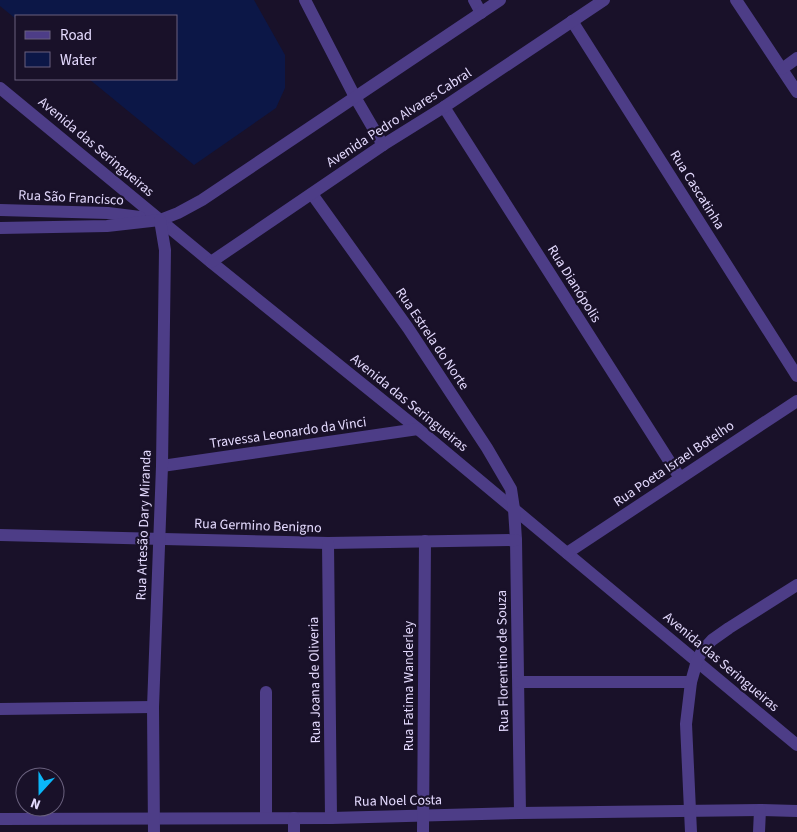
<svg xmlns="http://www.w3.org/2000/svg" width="797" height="832" font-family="'Source Sans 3',sans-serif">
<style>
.water{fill:#0c1747}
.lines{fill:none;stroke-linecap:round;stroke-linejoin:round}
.minor{stroke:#4d3d87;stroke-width:12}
.labels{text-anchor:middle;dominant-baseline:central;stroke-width:4.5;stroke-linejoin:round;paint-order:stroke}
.street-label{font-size:14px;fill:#e4dafe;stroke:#191129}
</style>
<rect width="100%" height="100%" fill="#191129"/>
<!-- water -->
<polygon class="water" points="0,0 254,0 285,55 285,88 276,108 194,165 89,79 176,79 176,16 16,16 16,19 0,6"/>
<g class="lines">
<!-- minor -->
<g class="minor">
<polyline points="305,0 355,97 383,145"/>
<polyline points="474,0 481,13"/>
<polyline points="736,0 797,92"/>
<polyline points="572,21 797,376"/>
<polyline points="782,69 797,58"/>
<polyline points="0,88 211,262 418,429 797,745"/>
<polyline points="444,107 680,478"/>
<polyline points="312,194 408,328 487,448 511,489 514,509 516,540 520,813"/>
<polyline points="0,210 108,213 140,217"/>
<polyline points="0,228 107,226 160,220 178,213 202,200 500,0"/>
<polyline points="211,262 383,145 444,107 604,0"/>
<polyline points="162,466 418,429"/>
<polyline points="0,535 328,543 516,540"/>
<polyline points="328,543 331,818"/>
<polyline points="567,553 797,401"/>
<polyline points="519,682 691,682"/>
<polyline points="266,692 266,818"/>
<polyline points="0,709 153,707"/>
<polyline points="0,819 331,818 520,813 760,810 797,811"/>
<polyline points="154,832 153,707 162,466 165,250 160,220"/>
<polyline points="294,832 294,818"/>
<polyline points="423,832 425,541"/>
<polyline points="691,832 686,724 691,682 697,661 702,651 712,640 729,628 797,585"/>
<polyline points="759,832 760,810"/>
</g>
</g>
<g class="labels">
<!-- street labels -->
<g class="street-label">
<text transform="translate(399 118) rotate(-33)">Avenida Pedro Alvares Cabral</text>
<text transform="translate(96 147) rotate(40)">Avenida das Seringueiras</text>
<text transform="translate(697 190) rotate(58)">Rua Cascatinha</text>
<text transform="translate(71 198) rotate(3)">Rua São Francisco</text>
<text transform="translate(574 284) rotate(58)">Rua Dianópolis</text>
<text transform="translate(432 339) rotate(56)">Rua Estrela do Norte</text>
<text transform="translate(409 403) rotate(39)">Avenida das Seringueiras</text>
<text transform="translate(288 433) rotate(-8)">Travessa Leonardo da Vinci</text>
<text transform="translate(674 464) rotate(-34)">Rua Poeta Israel Botelho</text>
<text transform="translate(144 525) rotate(-88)">Rua Artesão Dary Miranda</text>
<text transform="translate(258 526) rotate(2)">Rua Germino Benigno</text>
<text transform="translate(503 661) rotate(-91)">Rua Florentino de Souza</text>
<text transform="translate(721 662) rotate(40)">Avenida das Seringueiras</text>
<text transform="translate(315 680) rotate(-91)">Rua Joana de Oliveria</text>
<text transform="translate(409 686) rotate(-90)">Rua Fatima Wanderley</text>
<text transform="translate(398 801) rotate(-1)">Rua Noel Costa</text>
</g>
</g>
<!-- legend -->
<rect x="15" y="15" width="162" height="65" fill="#191129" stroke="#6a617e"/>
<rect x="25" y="31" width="25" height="8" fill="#4d3d87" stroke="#6a617e"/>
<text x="60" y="40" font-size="15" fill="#e4dafe">Road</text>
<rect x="25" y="52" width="25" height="15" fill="#0c1747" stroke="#6a617e"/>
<text x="60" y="65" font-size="15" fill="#e4dafe">Water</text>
<!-- north arrow -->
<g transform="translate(40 792) rotate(201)"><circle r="24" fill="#191129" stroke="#6a617e"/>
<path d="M0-4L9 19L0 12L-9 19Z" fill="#0ab7f9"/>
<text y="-8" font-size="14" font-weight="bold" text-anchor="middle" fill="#e4dafe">N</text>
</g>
</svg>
